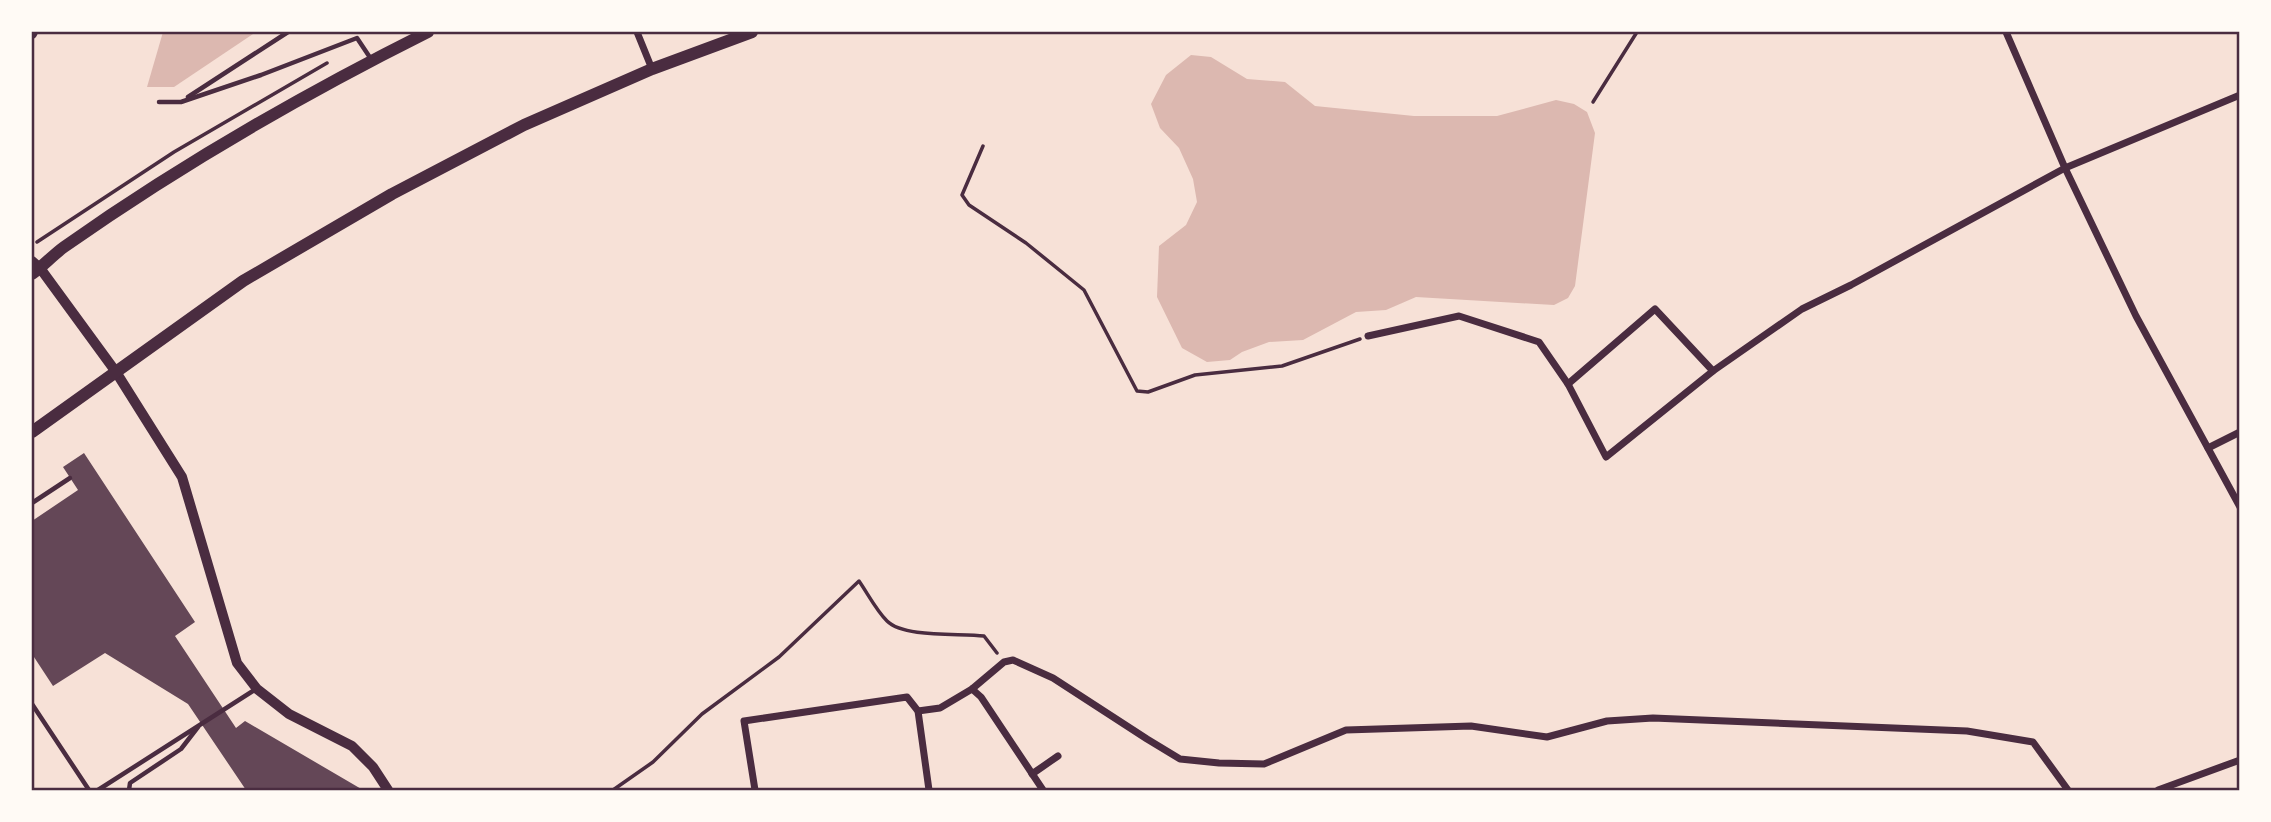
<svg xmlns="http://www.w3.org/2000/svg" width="2271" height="822" font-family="'DM Sans',sans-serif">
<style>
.water{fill:#dcb8b0}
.building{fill:#644757}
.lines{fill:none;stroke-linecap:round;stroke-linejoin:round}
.path{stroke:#4a2c40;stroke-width:3.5}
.service{stroke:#4a2c40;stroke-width:4.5}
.minor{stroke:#4a2c40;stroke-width:7}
.tertiary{stroke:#4a2c40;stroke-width:10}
.secondary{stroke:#4a2c40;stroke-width:12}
.neatline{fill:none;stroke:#4a2c40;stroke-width:2.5}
</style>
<rect width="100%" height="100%" fill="#f7e1d7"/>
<!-- water -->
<g class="water">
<polygon points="163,32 256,32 174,87 147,87"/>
<polygon points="1191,55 1211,57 1247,79 1285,82 1315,106 1414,116 1497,116 1556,100 1574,104 1587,112 1595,133 1575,286 1568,298 1554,305 1416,297 1386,310 1356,312 1303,340 1269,342 1242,352 1230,360 1207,362 1182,348 1157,297 1159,246 1186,225 1197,202 1193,179 1179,148 1160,128 1151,104 1166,75"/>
</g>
<!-- building -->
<polygon class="building" points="84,453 195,622 175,636 236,728 245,721 363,790 246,790 188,704 105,653 53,686 32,654 32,521 78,490 63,467"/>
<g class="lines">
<!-- path -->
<g class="path">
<polyline points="1593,102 1637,32"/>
<polyline points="983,146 962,195 969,205 1026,243 1084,290 1137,391 1148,392 1195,375 1282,366 1360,339"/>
<polyline points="37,242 174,152 327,63"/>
<path d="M613,790L653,762L702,714L779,657L859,581C868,594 876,610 887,621C904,638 959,633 984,636L997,653"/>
</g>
<!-- service -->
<g class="service">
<polyline points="188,97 288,32"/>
<polyline points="159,102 181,102 261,75 357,38 371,59"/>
<polyline points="32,503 70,478"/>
<polyline points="32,704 89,790"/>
<polyline points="98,790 256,689"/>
<polyline points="129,790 130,783 181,749 198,727"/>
</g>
<!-- minor -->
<g class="minor">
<polyline points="637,32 652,69"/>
<polyline points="2006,32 2065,168 2136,316 2240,507"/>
<polyline points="1368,336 1459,316 1539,342 1568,384 1606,457 1713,371 1802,309 1851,285 2065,168 2240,95"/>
<polyline points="1568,384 1655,309 1713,371"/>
<polyline points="2208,448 2240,432"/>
<polyline points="972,689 981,697 1043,790"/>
<polyline points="918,711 940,708 972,689 1004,662 1013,660 1053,678 1147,739 1180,759 1219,763 1264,764 1346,730 1471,726 1547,737 1607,721 1653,718 1967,731 2033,742 2068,790"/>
<polyline points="1032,774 1058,756"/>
<polyline points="755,790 744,721 907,697 918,711 929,790"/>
<polyline points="2158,790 2240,760"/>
</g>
<!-- tertiary -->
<g class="tertiary">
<polyline points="32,34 33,32"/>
<polyline points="32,261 40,268 116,372 182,477 237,663 257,689 289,714 352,746 373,767 388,790"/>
</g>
<!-- secondary -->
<g class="secondary">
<path d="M32,274C43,266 53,255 64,247C179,166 302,95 428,32"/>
<polyline points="32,432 243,281 392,194 524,125 652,69 752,32"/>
</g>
</g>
<!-- border -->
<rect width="2271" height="822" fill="none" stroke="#fffaf5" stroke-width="66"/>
<rect x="33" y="33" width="2205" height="756" class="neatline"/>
</svg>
